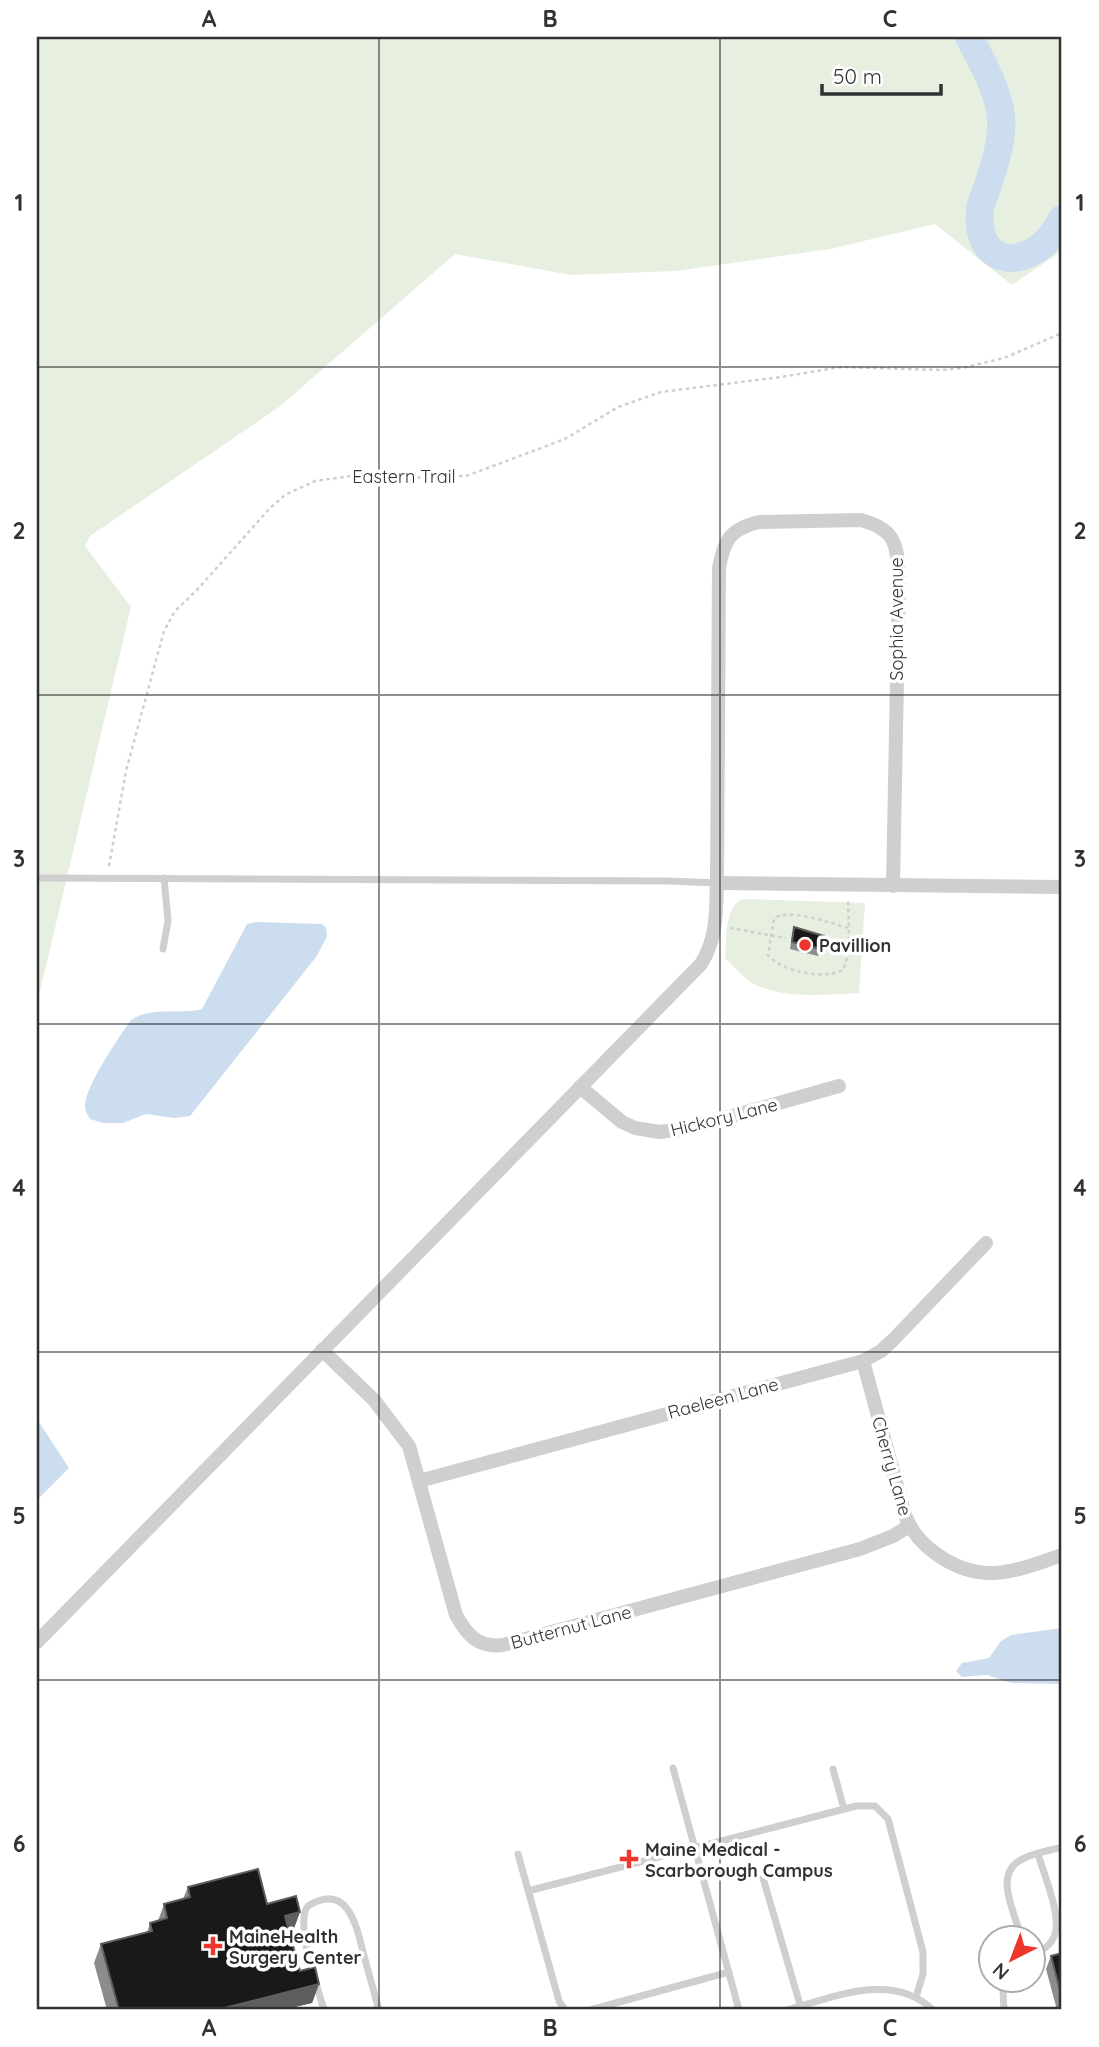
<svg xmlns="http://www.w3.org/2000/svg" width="1099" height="2047" font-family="Quicksand,sans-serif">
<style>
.green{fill:#e6efe0}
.water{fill:#ccddef}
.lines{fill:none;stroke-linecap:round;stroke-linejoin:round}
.river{stroke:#ccddef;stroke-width:28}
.path{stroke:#cfcfcf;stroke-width:2.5;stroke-dasharray:3.5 3.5;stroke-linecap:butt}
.lane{stroke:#cfcfcf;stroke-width:7}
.street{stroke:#cfcfcf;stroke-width:14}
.wall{fill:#8c8c8c}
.shaded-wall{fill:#5e5e5e}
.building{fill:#191919;stroke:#5e5e5e;stroke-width:2}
.grid{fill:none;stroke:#323232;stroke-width:2;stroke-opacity:0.55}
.poi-dot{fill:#ef362d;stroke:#fff;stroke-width:2.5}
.labels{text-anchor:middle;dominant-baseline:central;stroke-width:7;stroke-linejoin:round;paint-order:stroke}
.street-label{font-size:18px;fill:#323232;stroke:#fff}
.poi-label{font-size:18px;font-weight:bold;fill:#323232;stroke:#fff;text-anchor:start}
.neatline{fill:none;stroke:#323232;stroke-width:2.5}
.grid-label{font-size:23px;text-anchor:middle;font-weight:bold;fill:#323232}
</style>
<rect width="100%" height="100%" fill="#fff"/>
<!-- green -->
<g class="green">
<polygon points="37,37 1062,37 1062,251 1012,285 935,224 830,249 676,271 571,275 455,254 279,407 90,536 85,546 131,607 37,1004"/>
<path d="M743,899L865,903L859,993C826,995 784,999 754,984C744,978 734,966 725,958C727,940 724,906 743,899Z"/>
</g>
<!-- water -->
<g class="water">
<path d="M256,922L322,924L326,928L327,937L316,957L190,1116L174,1118L146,1114L123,1123H103L90,1119C87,1114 84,1110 85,1104C87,1084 119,1037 131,1020C151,1006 180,1015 202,1009L247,924Z"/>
<polygon points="37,1419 69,1468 37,1500"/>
<polygon points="1062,1628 1062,1684 1011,1683 987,1675 962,1677 956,1671 962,1663 989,1658 1001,1641 1011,1635"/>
</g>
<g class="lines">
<!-- river -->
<path class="river" d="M969,37C981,60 998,89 1001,116C1003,140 995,163 988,185C986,193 980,202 980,210C976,244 996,269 1030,253C1046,246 1054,233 1062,219"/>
<!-- path -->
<g class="path">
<polyline points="109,866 126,771 164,631 175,611 196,591 270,508 285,495 315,481 350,476 445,478 469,475 565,439 618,407 661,392 781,377 841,367 942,370 962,368 1004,358 1062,333"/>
<polyline points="730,928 786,938"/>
<path d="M848,928C831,923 786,907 774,919L768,955C782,972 824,980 843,970C852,950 848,921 848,899"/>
</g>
<!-- lane -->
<g class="lane">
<polyline points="37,878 668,881 717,883"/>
<polyline points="163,949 168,921 164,878"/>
<polyline points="673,1768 739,2010"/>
<polyline points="833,1769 844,1809"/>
<polyline points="518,1854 559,2001 565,2010"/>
<polyline points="763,1878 801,2008"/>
<polyline points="528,1891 856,1806 875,1806 888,1819 923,1952 923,1974 916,1997"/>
<path d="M1021,1938C1017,1916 993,1877 1019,1861C1031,1853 1049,1851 1062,1847"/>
<path d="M1032,1956C1040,1952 1049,1947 1053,1939C1064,1920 1044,1875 1038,1854"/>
<path d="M324,2010C318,1988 294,1923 308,1906C349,1881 357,1928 364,1956C369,1974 374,1992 379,2010"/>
<polyline points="590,2010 729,1972"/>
<path d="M787,2010C834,1997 893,1971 933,2010"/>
<polyline points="1004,2010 1003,1991 1007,1980"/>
</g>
<!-- street -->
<g class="street">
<polyline points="717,883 1062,887"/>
<polyline points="580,1087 622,1122 635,1128 660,1132 690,1128 839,1086"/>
<path d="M322,1350L374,1400L409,1446L456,1615C467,1635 478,1648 503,1645L860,1549L893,1536L909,1526"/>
<path d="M863,1361L905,1515C911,1531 921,1543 935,1553C980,1586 1014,1572 1062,1555"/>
<polyline points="419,1481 863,1361 881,1351 893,1340 986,1243"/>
<path d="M37,1642L701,964C717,939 716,912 717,883L719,568C724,540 730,529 759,522L861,520C894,529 897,542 899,575L893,886"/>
</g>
</g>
<!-- wall -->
<g class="wall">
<polygon points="794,927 821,949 818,956 790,949 792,934"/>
<polygon points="188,1887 267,1904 300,1912 293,1931 289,1932 300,1971 319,1984 312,2003 282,2010 107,2010 94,1963 101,1944 147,1933 150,1923 158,1921 164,1904 183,1899"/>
<polygon points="1062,1953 1062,2010 1057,2010 1046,1969 1051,1956"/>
</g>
<!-- shaded-wall -->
<g class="shaded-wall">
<polygon points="300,1912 293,1931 278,1935 285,1916"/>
<polygon points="319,1984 312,2003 282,2010 220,2010"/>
</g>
<!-- building -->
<g class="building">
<polygon points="794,927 824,936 821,949 792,942"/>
<polygon points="258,1869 267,1904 296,1896 300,1912 285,1916 300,1971 315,1967 319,1984 220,2009 220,2010 119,2010 101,1944 152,1931 150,1923 167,1918 164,1904 190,1897 188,1887"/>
<polygon points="1062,1953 1062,1998 1051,1956"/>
</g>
<!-- grid -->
<path class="grid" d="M379,37V2010M720,37V2010M37,367H1062M37,695H1062M37,1024H1062M37,1352H1062M37,1680H1062"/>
<!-- markers -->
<g class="poi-dot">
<circle cx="805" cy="945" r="7"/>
<path d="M625.5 1848.5h7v7h7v7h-7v7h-7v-7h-7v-7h7z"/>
<path d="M209.5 1935.5h7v7h7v7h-7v7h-7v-7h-7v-7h7z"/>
</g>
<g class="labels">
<!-- street labels -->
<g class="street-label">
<text x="404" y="476">Eastern Trail</text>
<text transform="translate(896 619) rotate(-90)">Sophia Avenue</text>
<text transform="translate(724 1117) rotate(-14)">Hickory Lane</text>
<text transform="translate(723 1398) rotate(-15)">Raeleen Lane</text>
<text transform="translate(892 1466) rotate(74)">Cherry Lane</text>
<text transform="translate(571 1627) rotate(-15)">Butternut Lane</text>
</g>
<!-- poi labels -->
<g class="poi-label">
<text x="819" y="945">Pavillion</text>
<text x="645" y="1849">Maine Medical -<tspan x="645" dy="21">Scarborough Campus</tspan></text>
<text x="229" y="1936">MaineHealth<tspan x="229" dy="21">Surgery Center</tspan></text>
</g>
</g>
<!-- border -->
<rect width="1099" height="2047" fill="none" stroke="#ffffff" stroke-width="77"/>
<!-- north arrow -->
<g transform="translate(1012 1959) rotate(222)"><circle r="33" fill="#ffffff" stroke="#adadad" stroke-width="2"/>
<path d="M0-5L12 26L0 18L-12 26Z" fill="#ef362d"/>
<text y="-10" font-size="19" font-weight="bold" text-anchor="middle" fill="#323232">N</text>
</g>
<!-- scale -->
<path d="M822 84v10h119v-10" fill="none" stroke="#323232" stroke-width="3.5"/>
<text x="833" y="84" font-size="21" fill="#323232" stroke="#ffffff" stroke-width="5" paint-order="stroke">50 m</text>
<rect x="38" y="38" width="1022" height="1970" class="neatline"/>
<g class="grid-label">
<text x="209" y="27">A</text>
<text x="550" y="27">B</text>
<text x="890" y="27">C</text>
<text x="19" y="211">1</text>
<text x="1080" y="211">1</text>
<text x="19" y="539">2</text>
<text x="1080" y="539">2</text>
<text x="19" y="867">3</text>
<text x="1080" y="867">3</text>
<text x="19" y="1196">4</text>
<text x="1080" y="1196">4</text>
<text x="19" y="1524">5</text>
<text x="1080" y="1524">5</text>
<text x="19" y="1852">6</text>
<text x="1080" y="1852">6</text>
<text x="209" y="2036">A</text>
<text x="550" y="2036">B</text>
<text x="890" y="2036">C</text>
</g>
</svg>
